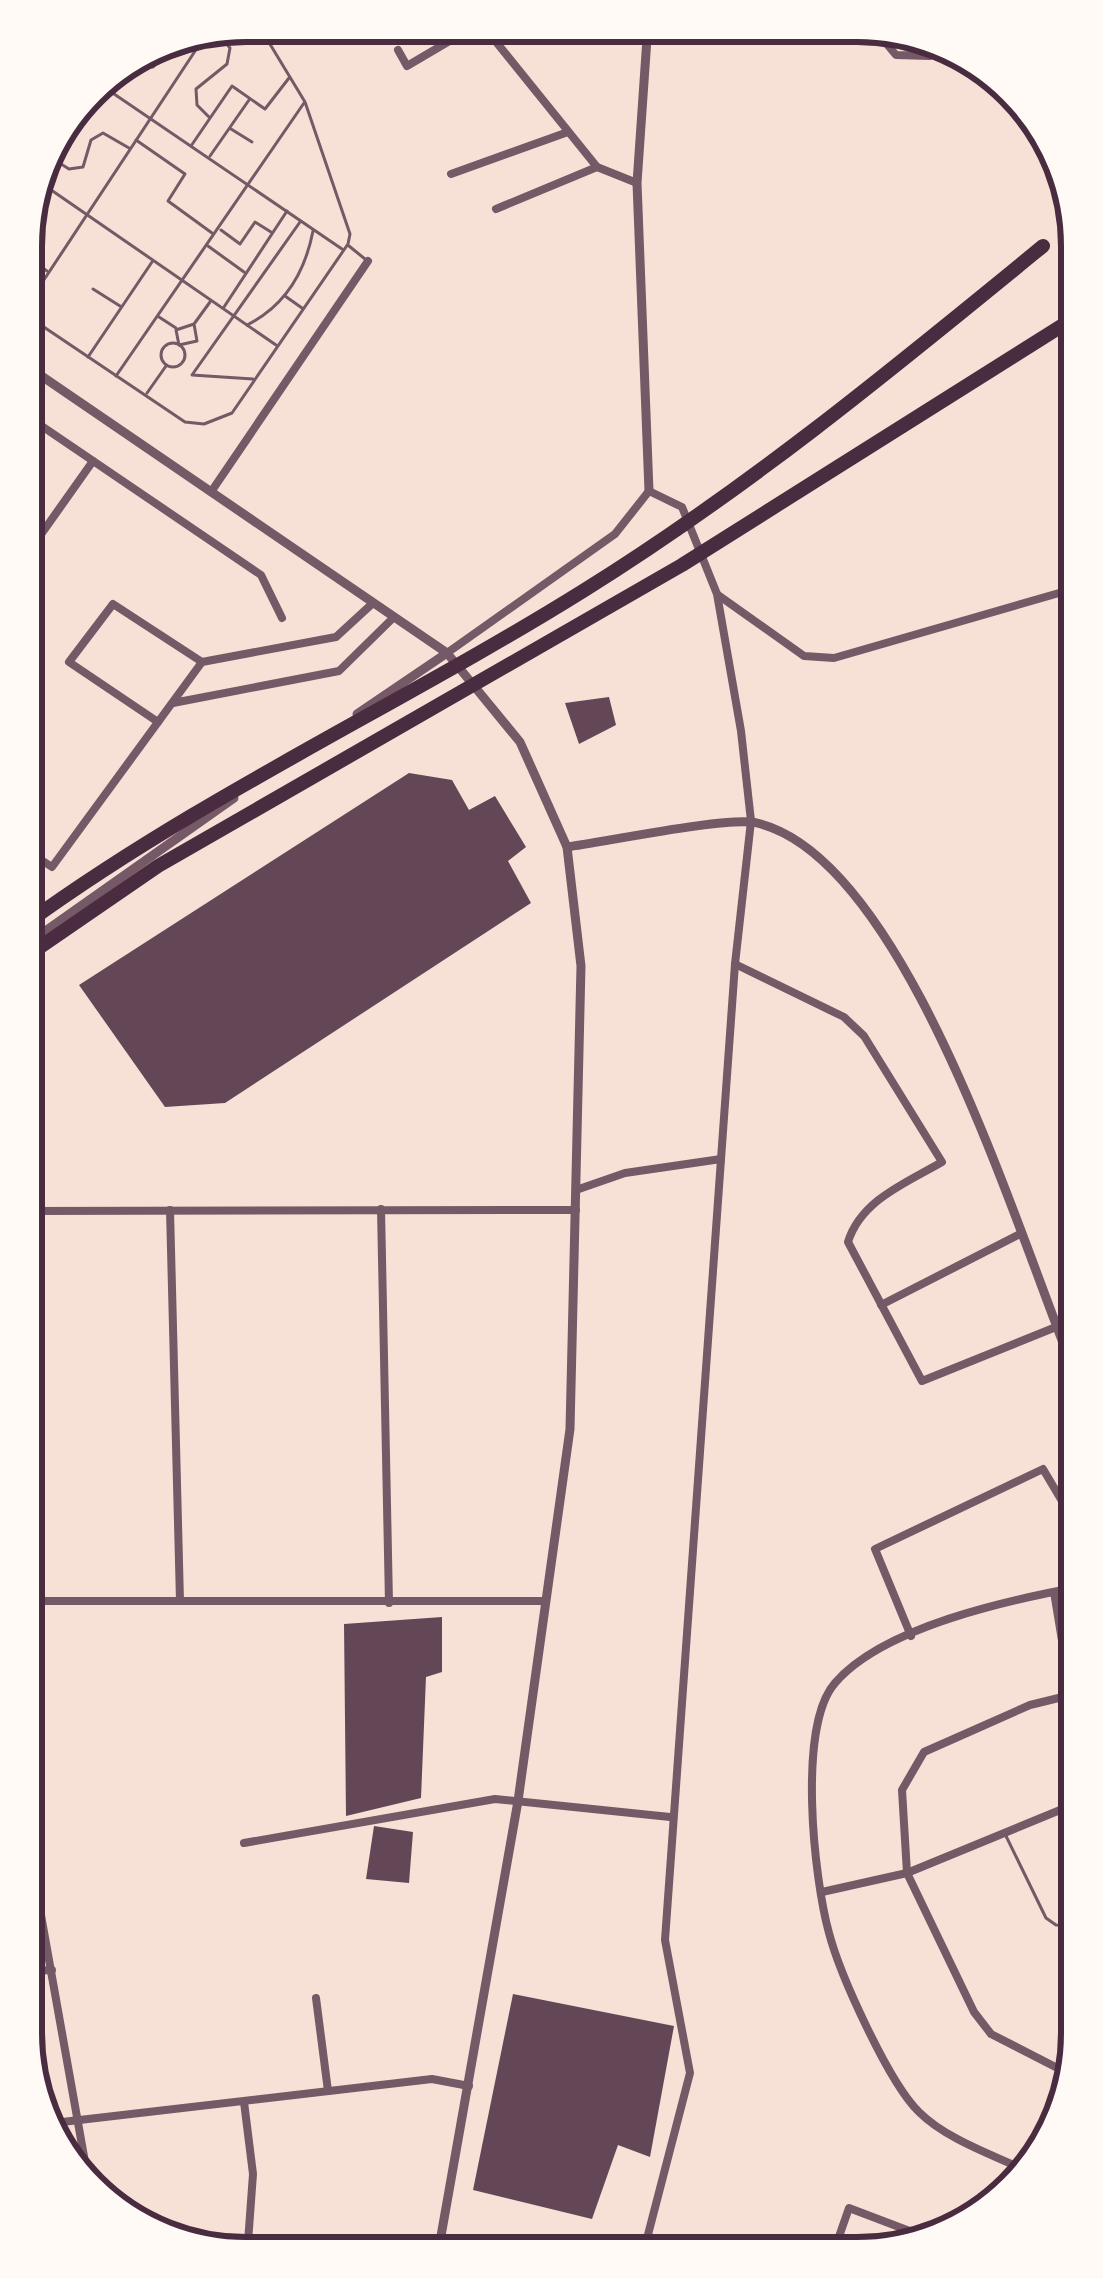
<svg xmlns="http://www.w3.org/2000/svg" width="1103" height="2279" font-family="Karla,sans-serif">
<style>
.building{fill:#644757}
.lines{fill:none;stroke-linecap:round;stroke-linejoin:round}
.service{stroke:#755966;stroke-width:3}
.minor{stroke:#755966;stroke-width:8}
.tertiary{stroke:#755966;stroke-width:9}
.motorway{stroke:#4a2c40;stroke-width:14}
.rim{fill:none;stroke:#4a2c40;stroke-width:6}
</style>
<rect width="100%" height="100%" fill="#f7e1d7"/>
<!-- building -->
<g class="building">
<polygon points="609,697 616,725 579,744 565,703"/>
<polygon points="409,773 452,780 469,810 495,796 526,847 508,861 531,903 225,1103 165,1107 79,985"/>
<polygon points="442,1617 442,1672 426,1677 421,1798 346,1816 344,1624"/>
<polygon points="374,1826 413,1832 409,1883 366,1879"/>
<polygon points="513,1994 674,2026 650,2157 618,2145 592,2219 473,2190"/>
</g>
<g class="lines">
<!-- service -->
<g class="service">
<polyline points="126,66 153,67 167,51"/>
<polyline points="95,81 342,249"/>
<polyline points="209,117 197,105 196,89 227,64 230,48 217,32"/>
<polyline points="231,129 252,142"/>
<polyline points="136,140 185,174 168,201 212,233"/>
<polyline points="191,146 232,86 265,109 289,78"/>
<polyline points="210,156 249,100"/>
<polyline points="53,159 69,169 83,167 91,140 103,133 129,148"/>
<polyline points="41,183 276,345"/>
<polyline points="221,230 240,244 255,222 271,232"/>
<polyline points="208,246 244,272"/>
<polyline points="349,246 365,259"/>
<polyline points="23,254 47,271"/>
<polyline points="93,289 120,306"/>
<polyline points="285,296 302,308"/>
<polyline points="224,307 287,211"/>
<polyline points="24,310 205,36"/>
<polyline points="23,313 185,422 204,424 232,413 348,244 350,234 305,102 256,21"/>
<polyline points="159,317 176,328"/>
<polyline points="194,324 176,330 179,345 197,341 194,324 210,302"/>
<path d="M247,325C285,306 305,272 313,231"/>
<circle cx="173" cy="355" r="12"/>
<polyline points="88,357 152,262"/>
<polyline points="116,376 304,103"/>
<polyline points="253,379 192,375 300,222"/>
<polyline points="147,393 166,366"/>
<polyline points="1005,1834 1046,1918 1056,1925 1081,1926"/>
</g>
<!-- minor -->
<g class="minor">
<polyline points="480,22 597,167 637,183"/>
<polyline points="871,25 896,55 930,56 942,46"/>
<polyline points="398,50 407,66 480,23"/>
<polyline points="451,174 568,132"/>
<polyline points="496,209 597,167"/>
<polyline points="24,414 261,575 282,618"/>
<polyline points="211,492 368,261"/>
<polyline points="24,517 43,530"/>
<polyline points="25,557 93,461"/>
<polyline points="718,595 804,656 834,658 1073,589"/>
<polyline points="447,653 615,534 649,491 682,507 717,594 741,731 751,821 735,964 665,1940 690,2073 644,2250"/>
<polyline points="173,703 339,671 394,617"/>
<polyline points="158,722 69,662 113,604 202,662"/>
<polyline points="26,850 52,867 202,662 336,637 373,603"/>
<path d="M735,964L844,1017L864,1036L942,1162C906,1183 861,1200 848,1242L922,1381L1056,1327"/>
<polyline points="576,1190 625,1173 721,1159"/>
<polyline points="381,1209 389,1603"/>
<polyline points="170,1210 180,1601"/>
<polyline points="28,1211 576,1210"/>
<polyline points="881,1305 1020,1234"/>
<polyline points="1054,1592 1071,1695"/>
<polyline points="30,1601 545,1601"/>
<polyline points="911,1636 875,1549 1043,1469 1078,1528"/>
<polyline points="244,1843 495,1799 670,1817"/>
<polyline points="31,1859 90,2190"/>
<polyline points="822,1892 907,1873 1065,1808 1080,1841"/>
<polyline points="32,1971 52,1970"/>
<polyline points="316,1998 328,2091"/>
<polyline points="1071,2075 991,2034 974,2012 907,1873 902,1790 924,1752 1030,1705 1079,1693"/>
<polyline points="244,2102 253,2174 247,2256"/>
<polyline points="45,2124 432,2079 469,2086"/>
<path d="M1031,2173C996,2156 947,2140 919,2112C889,2083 840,1975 829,1933C814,1879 797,1726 835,1683C883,1627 1008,1600 1079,1587"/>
<polyline points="835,2248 849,2208 936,2241"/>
</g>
<!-- tertiary -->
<g class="tertiary">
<polyline points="648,24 637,183 649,491"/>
<polyline points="24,364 447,653 520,742 567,847 581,966 570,1429 518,1801 438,2253"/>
<polyline points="357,714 447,653"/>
<path d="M567,847C605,842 729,816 757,823C909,859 1020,1243 1077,1378"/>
<polyline points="27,944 234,798"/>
</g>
<!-- motorway -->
<g class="motorway">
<path d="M27,923C202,796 400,705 583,591C747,489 894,368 1043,246"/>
<polyline points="27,956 158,866 682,565 1071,320"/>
</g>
</g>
<!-- crop -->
<path d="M0 0H1103V2279H0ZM246 42H857A204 204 0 0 1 1061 246V2033A204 204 0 0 1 857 2237H246A204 204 0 0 1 42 2033V246A204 204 0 0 1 246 42Z" fill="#fffaf5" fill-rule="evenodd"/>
<path class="rim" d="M246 42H857A204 204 0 0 1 1061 246V2033A204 204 0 0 1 857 2237H246A204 204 0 0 1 42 2033V246A204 204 0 0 1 246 42Z"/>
</svg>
